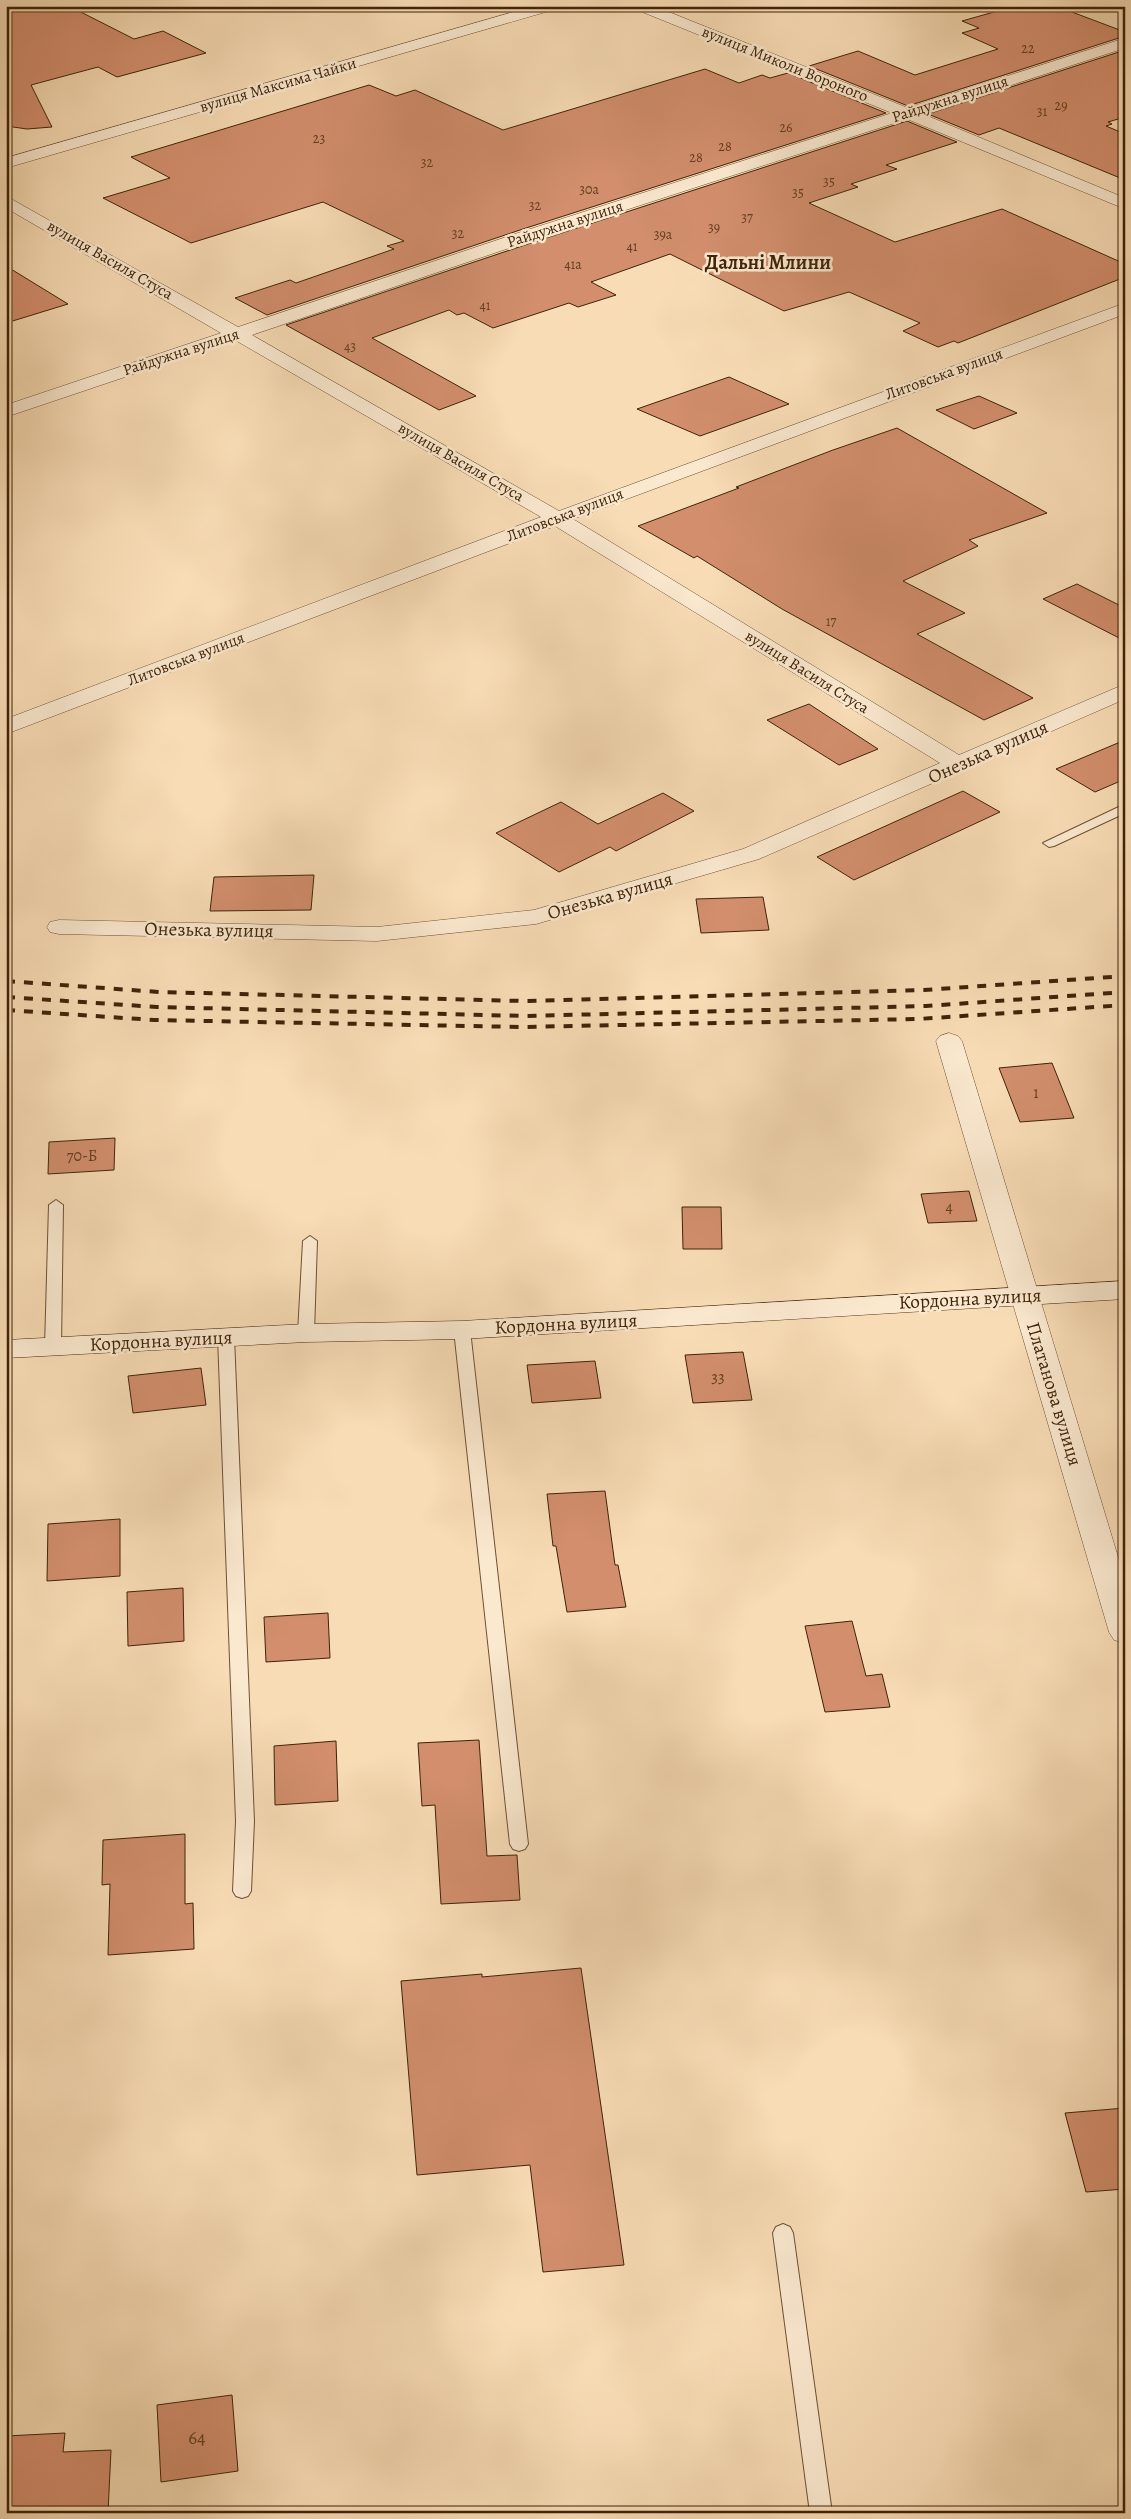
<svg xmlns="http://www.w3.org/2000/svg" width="1131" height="2519" font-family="Alegreya,serif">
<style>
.building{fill:#d28e6d;stroke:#3f2308}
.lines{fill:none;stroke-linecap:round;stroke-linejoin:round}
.lane-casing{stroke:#6d5133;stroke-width:2}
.street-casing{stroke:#6d5133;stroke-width:1}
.secondary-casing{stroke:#3f2308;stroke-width:1}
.lane{fill:#fae8cf;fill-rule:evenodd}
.street{fill:#fae8cf;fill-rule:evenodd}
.secondary{fill:#fae8cf;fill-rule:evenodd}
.rail{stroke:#3f2308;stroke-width:4;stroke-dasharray:9 9;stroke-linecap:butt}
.labels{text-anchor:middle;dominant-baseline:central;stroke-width:5;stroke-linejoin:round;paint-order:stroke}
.far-number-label{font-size:14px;fill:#643e21}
.far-street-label{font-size:16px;fill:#3f2308;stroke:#fae8cf}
.number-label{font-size:16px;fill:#643e21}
.street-label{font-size:19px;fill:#3f2308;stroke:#fae8cf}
.near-number-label{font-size:19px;fill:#643e21}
.far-district-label{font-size:20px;font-weight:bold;fill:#3f2308;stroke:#fae8cf}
</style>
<rect width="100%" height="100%" fill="#f8dcb5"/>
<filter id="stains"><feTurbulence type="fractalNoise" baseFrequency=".004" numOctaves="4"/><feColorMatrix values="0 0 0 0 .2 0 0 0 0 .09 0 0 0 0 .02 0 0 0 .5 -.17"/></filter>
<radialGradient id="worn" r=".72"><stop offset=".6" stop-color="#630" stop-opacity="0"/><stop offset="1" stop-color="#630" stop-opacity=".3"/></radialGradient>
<!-- building -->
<g class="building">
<polygon points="6,6 69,6 134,39 163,31 206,53 117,77 98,67 31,85 52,127 27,129 6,126"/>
<polygon points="995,6 1056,6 1125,32 1125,36 908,106 809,66 858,51 915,75 998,49 962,33 979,28 962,21 994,12"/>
<polygon points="1125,50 1125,117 1108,122 1112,124 1106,126 1125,134 1125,180 999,128 979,135 928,114"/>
<polygon points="705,69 739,83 762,75 770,78 788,73 886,113 523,229 267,315 235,298 290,280 296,283 394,249 387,246 404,241 323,202 191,243 103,198 170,178 131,157 369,85 396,96 415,90 503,130"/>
<polygon points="907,121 957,142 886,165 897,169 851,184 858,187 809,203 895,242 1002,209 1125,264 1125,277 958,343 954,341 938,347 903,331 920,323 849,292 784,311 670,254 591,282 616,295 578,307 569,303 493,328 464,313 457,315 449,310 372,338 476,396 439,410 286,325 537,241"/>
<polygon points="6,266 68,304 6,323"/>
<polygon points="729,377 789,404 700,436 637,409"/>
<polygon points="979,396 1017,413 974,429 936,410"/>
<polygon points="897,428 1047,513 969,540 978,546 903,581 965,613 917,634 1033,698 984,720 782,609 697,556 694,558 638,526 739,488 736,487 833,450"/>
<polygon points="1077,584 1125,608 1125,641 1043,599"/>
<polygon points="809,704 878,749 839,765 767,720"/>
<polygon points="1125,740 1125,779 1095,792 1056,769"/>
<polygon points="963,791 1000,812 854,880 817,857"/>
<polygon points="663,793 694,811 616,851 610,847 559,872 496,833 561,802 598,824"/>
<polygon points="314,875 311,910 210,911 214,877"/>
<polygon points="763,897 769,930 701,933 696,899"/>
<polygon points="1052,1063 1074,1118 1020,1122 999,1068"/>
<polygon points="115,1138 114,1170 48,1174 49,1142"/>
<polygon points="969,1191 977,1221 928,1223 921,1194"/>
<polygon points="682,1207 721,1207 722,1249 683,1249"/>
<polygon points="743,1352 752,1400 693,1403 685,1355"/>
<polygon points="595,1361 601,1398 532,1403 527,1365"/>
<polygon points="201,1368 206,1405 133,1413 128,1376"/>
<polygon points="605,1491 615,1565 618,1565 626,1607 567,1612 556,1546 553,1546 547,1494"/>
<polygon points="120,1519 120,1576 47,1581 48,1524"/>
<polygon points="183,1588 184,1641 128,1646 127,1592"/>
<polygon points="328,1613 330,1658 266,1662 264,1617"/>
<polygon points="852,1621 866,1676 882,1674 890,1707 825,1712 805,1626"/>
<polygon points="479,1740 487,1856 517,1855 520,1900 441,1904 435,1805 422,1806 418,1743"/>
<polygon points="336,1741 338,1801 275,1805 274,1746"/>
<polygon points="185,1834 185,1904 193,1903 194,1949 108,1955 110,1884 102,1885 103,1840"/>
<polygon points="581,1968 624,2265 543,2272 530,2165 417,2175 401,1981 482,1974 482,1977"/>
<polygon points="1125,2108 1125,2189 1086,2192 1065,2113"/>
<polygon points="232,2395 238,2471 161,2482 157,2405"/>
<polygon points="65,2433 63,2452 111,2450 108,2513 6,2513 6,2436"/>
</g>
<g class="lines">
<!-- lane casing -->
<g class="lane-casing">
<g id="lane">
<polygon points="1125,804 1125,813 1054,846 1049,847 1043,843"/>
<polygon points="56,1200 63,1205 61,1347 53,1352 45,1347 49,1205"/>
<polygon points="310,1236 317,1241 314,1333 306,1338 298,1333 303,1241"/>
<polygon points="462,1325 470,1330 528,1844 525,1849 519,1851 513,1849 510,1844 454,1330"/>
<polygon points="226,1332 234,1337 254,1821 251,1891 248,1896 242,1898 236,1896 233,1891 236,1821 218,1337"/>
<polygon points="783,2224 790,2227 793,2233 832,2513 810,2513 773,2233 776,2227"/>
</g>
</g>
<!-- street casing -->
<g class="street-casing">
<g id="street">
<polygon points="534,6 558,6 556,9 6,168 6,158"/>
<polygon points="633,6 654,6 908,108 1125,38 1125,48 923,114 1125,198 1125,209 907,119 536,239 252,335 559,511 1125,303 1125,314 573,519 959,755 1125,684 1125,699 759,859 536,924 377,941 59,934 50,932 47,927 50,922 59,920 377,927 534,910 743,849 940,763 555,526 6,734 6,719 541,517 235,340 6,417 6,405 221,333 6,208 6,196 238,327 524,231 892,113 635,9"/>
<polygon points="949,1033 958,1036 962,1041 1125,1580 1125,1643 1114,1640 1109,1632 936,1041 940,1036"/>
</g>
</g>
<!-- secondary casing -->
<g class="secondary-casing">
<polygon id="secondary" points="1125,1281 1125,1299 462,1339 306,1342 6,1358 6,1340 306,1324 462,1321"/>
</g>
<!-- lane -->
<use href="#lane" class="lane"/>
<!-- street -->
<use href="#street" class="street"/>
<!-- secondary -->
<use href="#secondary" class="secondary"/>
<!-- rail -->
<g class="rail">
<polyline points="6,981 159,992 524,1001 924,990 1125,976"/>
<polyline points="6,997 157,1007 526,1016 926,1006 1125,992"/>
<polyline points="6,1010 154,1020 522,1027 918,1019 1125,1005"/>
</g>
</g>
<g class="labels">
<!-- far-number labels -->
<g class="far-number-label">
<text x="1028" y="48">22</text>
<text x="1061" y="105">29</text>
<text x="1042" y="111">31</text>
<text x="786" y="127">26</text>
<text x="319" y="138">23</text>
<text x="725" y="146">28</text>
<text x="696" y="157">28</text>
<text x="427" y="162">32</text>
<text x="829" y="181">35</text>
<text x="589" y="189">30а</text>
<text x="798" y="192">35</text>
<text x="535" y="205">32</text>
<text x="747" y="217">37</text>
<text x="714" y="227">39</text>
<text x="458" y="233">32</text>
<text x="663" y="234">39а</text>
<text x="632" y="246">41</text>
<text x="573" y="264">41а</text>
<text x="485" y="305">41</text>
<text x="350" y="346">43</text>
<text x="831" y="621">17</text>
</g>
<!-- far-street labels -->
<g class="far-street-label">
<text transform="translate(785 64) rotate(22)">вулиця Миколи Вороного</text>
<text transform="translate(278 85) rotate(-16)">вулиця Максима Чайки</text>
<text transform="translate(950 99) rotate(-18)">Райдужна вулиця</text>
<text transform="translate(565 224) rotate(-18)">Райдужна вулиця</text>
<text transform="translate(110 260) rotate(30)">вулиця Василя Стуса</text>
<text transform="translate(181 352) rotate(-18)">Райдужна вулиця</text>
<text transform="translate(944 374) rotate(-20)">Литовська вулиця</text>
<text transform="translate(461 462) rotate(30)">вулиця Василя Стуса</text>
<text transform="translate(565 515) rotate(-21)">Литовська вулиця</text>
<text transform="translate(186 659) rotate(-21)">Литовська вулиця</text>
<text transform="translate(807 672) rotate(32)">вулиця Василя Стуса</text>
</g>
<!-- number labels -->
<g class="number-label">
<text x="1036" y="1093">1</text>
<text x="82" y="1156">70-Б</text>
<text x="949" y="1207">4</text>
<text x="718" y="1377">33</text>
</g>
<!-- street labels -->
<g class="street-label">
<text transform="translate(988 752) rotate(-24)">Онезька вулиця</text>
<text transform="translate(610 896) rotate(-16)">Онезька вулиця</text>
<text transform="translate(209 930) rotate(1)">Онезька вулиця</text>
<text transform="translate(970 1299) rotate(-3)">Кордонна вулиця</text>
<text transform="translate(566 1324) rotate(-3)">Кордонна вулиця</text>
<text transform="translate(161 1341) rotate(-3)">Кордонна вулиця</text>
<text transform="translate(1054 1394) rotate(73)">Платанова вулиця</text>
</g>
<!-- near-number labels -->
<g class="near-number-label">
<text x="197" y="2438">64</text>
</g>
<!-- far-district labels -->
<g class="far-district-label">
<text x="768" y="262">Дальні Млини</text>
</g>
</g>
<!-- margin -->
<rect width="1131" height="2519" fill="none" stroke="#f8dcb5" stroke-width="25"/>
<rect x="8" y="8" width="1116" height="2504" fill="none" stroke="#3f2308" stroke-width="2.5"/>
<rect x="12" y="12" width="1106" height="2494" fill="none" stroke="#3f2308"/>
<rect width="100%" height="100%" filter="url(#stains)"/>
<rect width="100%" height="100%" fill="url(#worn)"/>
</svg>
